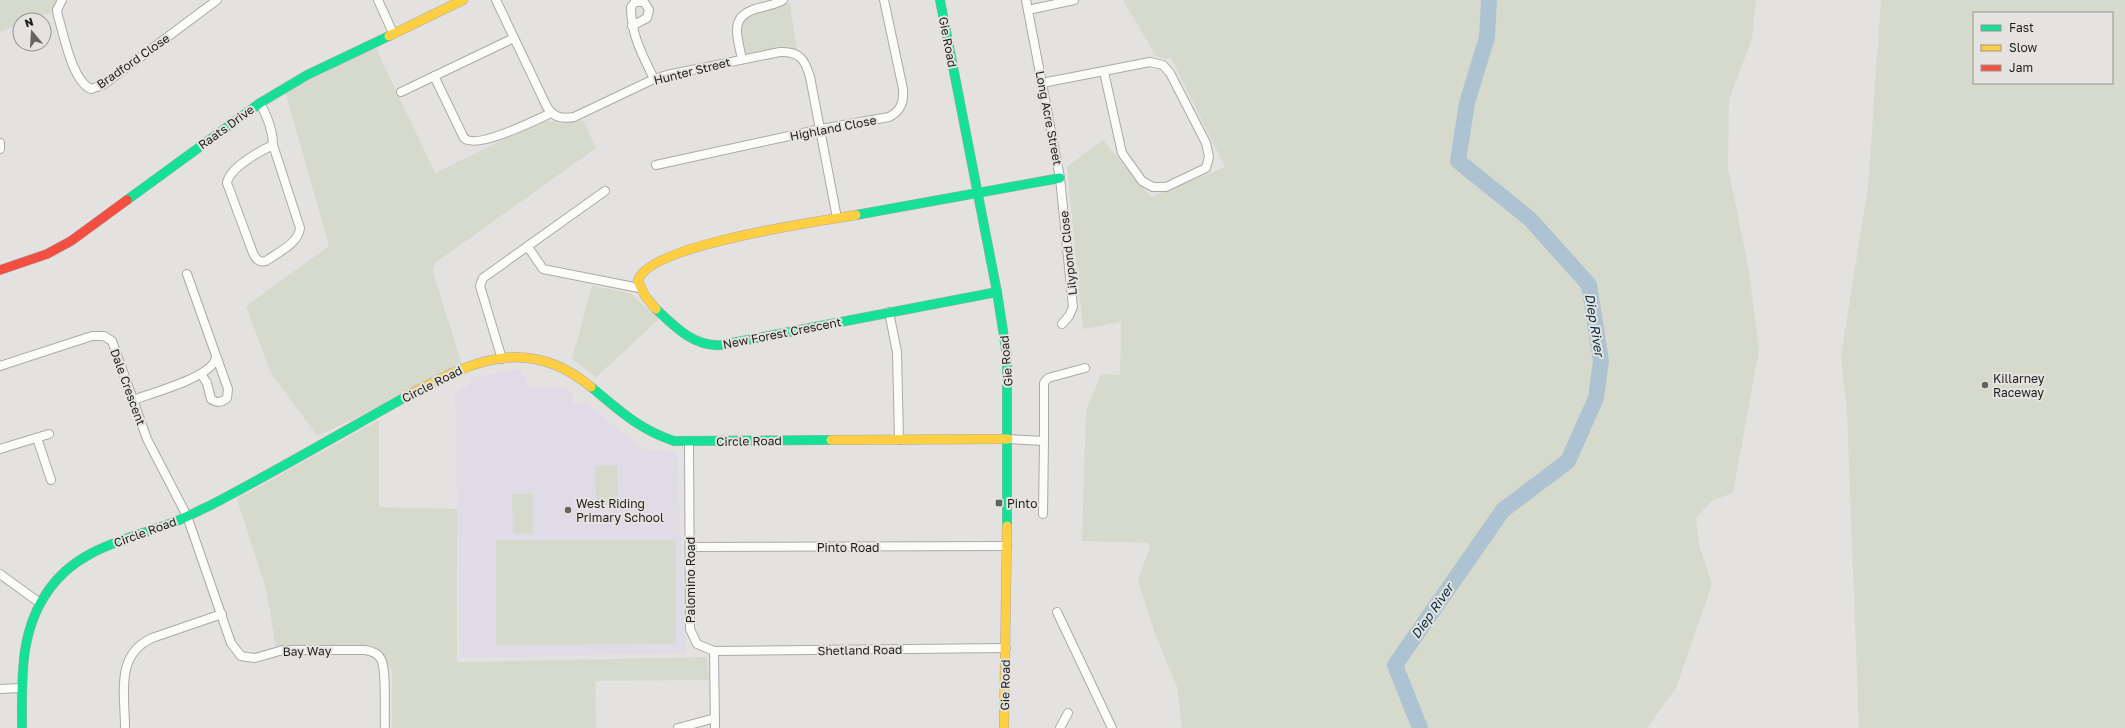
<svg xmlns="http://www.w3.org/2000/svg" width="2125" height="728" font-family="'Golos Text',sans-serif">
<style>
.education{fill:#dfdbe7}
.green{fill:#d5dacd;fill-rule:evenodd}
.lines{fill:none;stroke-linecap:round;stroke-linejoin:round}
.river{stroke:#aec3d1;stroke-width:16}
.street-casing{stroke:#abaaa9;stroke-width:10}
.fast-casing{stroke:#abaaa9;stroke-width:10}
.slow-casing{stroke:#abaaa9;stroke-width:10}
.jam-casing{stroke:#abaaa9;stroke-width:10}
.street{stroke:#fbfbfa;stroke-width:8}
.fast{stroke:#16e098;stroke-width:9}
.slow{stroke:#ffcf43;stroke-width:9}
.jam{stroke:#f24e42;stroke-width:9}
.poi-dot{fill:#646361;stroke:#e5e3df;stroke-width:1.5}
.labels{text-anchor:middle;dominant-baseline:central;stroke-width:4;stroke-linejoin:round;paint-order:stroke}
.street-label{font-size:12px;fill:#1f1e1d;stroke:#e5e3df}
.poi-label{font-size:12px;fill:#1f1e1d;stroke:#e5e3df;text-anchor:start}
.water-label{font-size:13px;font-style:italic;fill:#022d43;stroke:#e5e3df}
</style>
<rect width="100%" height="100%" fill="#e4e2e0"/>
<!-- education -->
<polygon class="education" points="521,369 529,387 562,387 573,393 573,403 586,403 632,440 648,450 677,452 686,653 460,658 455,393 470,384 469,378"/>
<!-- green -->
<g class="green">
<polygon points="0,0 62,0 57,10 30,20 20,20 20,24 0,32"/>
<polygon points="1123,0 1756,0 1752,39 1729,99 1728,168 1749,271 1759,350 1733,493 1713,500 1696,518 1699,544 1712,584 1676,688 1647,728 1182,728 1177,687 1155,634 1138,580 1150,547 1149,543 1082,541 1086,410 1101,374 1120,375 1121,322 1083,329 1067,167 1103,140 1151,197 1225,167 1171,58 1166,59 1156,56"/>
<path d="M1881,0H2125V728H1859L1847,414L1841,356L1868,186ZM1974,13H2112V83H1974Z"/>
<polygon points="790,3 797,51 780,51 743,59 738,29 749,10"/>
<polygon points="374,44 435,173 544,120 561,124 583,120 596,148 435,263 433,272 463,368 317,436 270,371 246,306 329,246 284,87"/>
<polygon points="592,286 630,293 659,319 596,377 572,359"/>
<polygon points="379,420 379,507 457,509 457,662 707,657 709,680 595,681 596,728 392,728 392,671 379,652 368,645 276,647 266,589 237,499"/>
<polygon points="617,465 618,504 596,505 595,466"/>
<polygon points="512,494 533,494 533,533 513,533"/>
<polygon points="496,540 676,540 676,644 496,645"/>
</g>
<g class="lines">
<!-- river -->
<polyline class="river" points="1420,728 1395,665 1503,510 1568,461 1596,398 1601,361 1589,285 1530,219 1458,161 1467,103 1487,37 1489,0"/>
<!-- street casing -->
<g class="street-casing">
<g id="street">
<path d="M62,0L57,10L58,16C64,35 72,81 91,89L103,85L217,0"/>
<polyline points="378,0 393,33"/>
<path d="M496,0L547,107C554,118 562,119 574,117L654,79L667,75L780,52C800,51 805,60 810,77L837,218"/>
<polyline points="1026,0 1060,178 1073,307 1069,316 1062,324"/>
<polyline points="1028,10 1074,0"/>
<path d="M632,26L647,18L649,10L644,2H635L631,7C631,35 642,54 654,79"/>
<path d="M742,59C736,31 729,14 763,7C770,5 777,4 783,0"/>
<path d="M434,76L464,138C476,150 536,120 551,113"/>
<polyline points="1042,83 1150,62 1163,65 1170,73 1206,143 1209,157 1206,168 1166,187 1153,187 1142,181 1122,153 1104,72"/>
<polyline points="401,92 514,38"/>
<path d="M260,103C267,116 273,130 273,145L300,228C299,243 277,253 266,261C259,263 256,259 253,253L227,183C229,168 260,151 273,145"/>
<polyline points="0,143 0,149"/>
<path d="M656,165L821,129L889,117C901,111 904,102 903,89L884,0"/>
<polyline points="528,247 543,269 639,288"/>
<path d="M187,274L228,389L227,398C221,403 217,403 211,399L207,383L201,374"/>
<polyline points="889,312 897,352 899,440"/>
<polyline points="502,359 480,286 483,278 605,191"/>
<path d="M0,366L92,336H104L112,341L147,439L187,516L231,643L241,656L247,657L255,658L283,650H365C371,651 378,653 381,659C387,671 384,712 385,728"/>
<path d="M133,400C152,393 212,377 216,358"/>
<polyline points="37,438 51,480"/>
<polyline points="1008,439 1044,441 1044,383 1048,378 1085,368"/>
<polyline points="689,442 690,629 697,644 714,651 1006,648"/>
<polyline points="0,449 49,434"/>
<polyline points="1043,514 1044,441"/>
<polyline points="690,547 1007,546"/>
<polyline points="0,574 40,603"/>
<polyline points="1057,612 1112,728"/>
<polyline points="714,651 715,728"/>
<polyline points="0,689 22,688"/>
<path d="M125,728C125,694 115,655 152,638L222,614"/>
<polyline points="678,728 715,718"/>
<polyline points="1060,728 1068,713"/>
</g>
</g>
<!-- fast casing -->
<g class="fast-casing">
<g id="fast">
<polyline points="940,0 997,292 1007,356 1007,526"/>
<polyline points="127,200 260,103 307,75 389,36"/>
<polyline points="856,215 1060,178"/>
<path d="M656,309C675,327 694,347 721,345L997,292"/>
<path d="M591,387C619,410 638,429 674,441L831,440"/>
<path d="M22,728C22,680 19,632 48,591C77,548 127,540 172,523C185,518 198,511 211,505C278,470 343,432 409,395"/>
</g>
</g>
<!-- slow casing -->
<g class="slow-casing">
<g id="slow">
<polyline points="389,36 463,0"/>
<path d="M656,309L645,296L638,281C646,245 821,221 856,215"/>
<path d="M409,395C472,361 528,334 591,387"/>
<polyline points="831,440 1008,439"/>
<polyline points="1004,728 1007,526"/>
</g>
</g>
<!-- jam casing -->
<g class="jam-casing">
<polyline id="jam" points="0,270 47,254 71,241 127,200"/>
</g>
<!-- street -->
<use href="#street" class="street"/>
<!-- fast -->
<use href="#fast" class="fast"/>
<!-- slow -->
<use href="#slow" class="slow"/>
<!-- jam -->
<use href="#jam" class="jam"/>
</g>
<!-- markers -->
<g class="poi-dot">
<circle cx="1985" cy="385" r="4"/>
<rect x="995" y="499" width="8" height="8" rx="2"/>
<circle cx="568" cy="510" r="4"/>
</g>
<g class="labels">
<!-- street labels -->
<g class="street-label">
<text transform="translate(948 42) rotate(79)">Gie Road</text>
<text transform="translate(133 61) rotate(-35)">Bradford Close</text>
<text transform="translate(692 71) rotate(-14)">Hunter Street</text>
<text transform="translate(1049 118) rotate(79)">Long Acre Street</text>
<text transform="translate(226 127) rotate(-36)">Raats Drive</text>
<text transform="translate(833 128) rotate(-11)">Highland Close</text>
<text transform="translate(1068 253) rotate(-96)">Lilypond Close</text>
<text transform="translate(782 333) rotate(-11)">New Forest Crescent</text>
<text transform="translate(1006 361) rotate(-95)">Gie Road</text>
<text transform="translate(432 384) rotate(-27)">Circle Road</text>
<text transform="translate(128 387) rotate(70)">Dale Crescent</text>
<text transform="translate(749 441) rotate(-1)">Circle Road</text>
<text transform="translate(145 532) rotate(-20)">Circle Road</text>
<text x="848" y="547">Pinto Road</text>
<text transform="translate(690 580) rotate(-90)">Palomino Road</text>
<text transform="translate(860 650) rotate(-1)">Shetland Road</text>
<text transform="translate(307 651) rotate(-1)">Bay Way</text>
<text transform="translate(1005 685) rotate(-89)">Gie Road</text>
</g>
<!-- poi labels -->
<g class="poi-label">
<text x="1993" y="378">Killarney<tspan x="1993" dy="14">Raceway</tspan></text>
<text x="576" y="503">West Riding<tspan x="576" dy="14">Primary School</tspan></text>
<text x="1007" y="503">Pinto</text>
</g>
<!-- water labels -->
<g class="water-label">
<text transform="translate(1595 325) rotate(81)">Diep River</text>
<text transform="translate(1432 611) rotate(-55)">Diep River</text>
</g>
</g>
<!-- legend -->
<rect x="1973" y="12" width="140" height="72" fill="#e5e3df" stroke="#969491"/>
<rect x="1981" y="25" width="20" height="6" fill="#16e098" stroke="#969491"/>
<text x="2009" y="32" font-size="12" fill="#1f1e1d">Fast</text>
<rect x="1981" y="45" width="20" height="6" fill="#ffcf43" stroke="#969491"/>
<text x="2009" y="52" font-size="12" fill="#1f1e1d">Slow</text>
<rect x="1981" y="65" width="20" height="6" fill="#f24e42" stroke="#969491"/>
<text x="2009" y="72" font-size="12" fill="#1f1e1d">Jam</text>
<!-- north arrow -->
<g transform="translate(32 32) rotate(342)"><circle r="19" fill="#e5e3df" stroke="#969491"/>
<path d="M0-3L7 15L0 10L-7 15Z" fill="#646361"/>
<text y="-6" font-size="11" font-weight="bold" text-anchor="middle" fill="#1f1e1d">N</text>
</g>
</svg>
